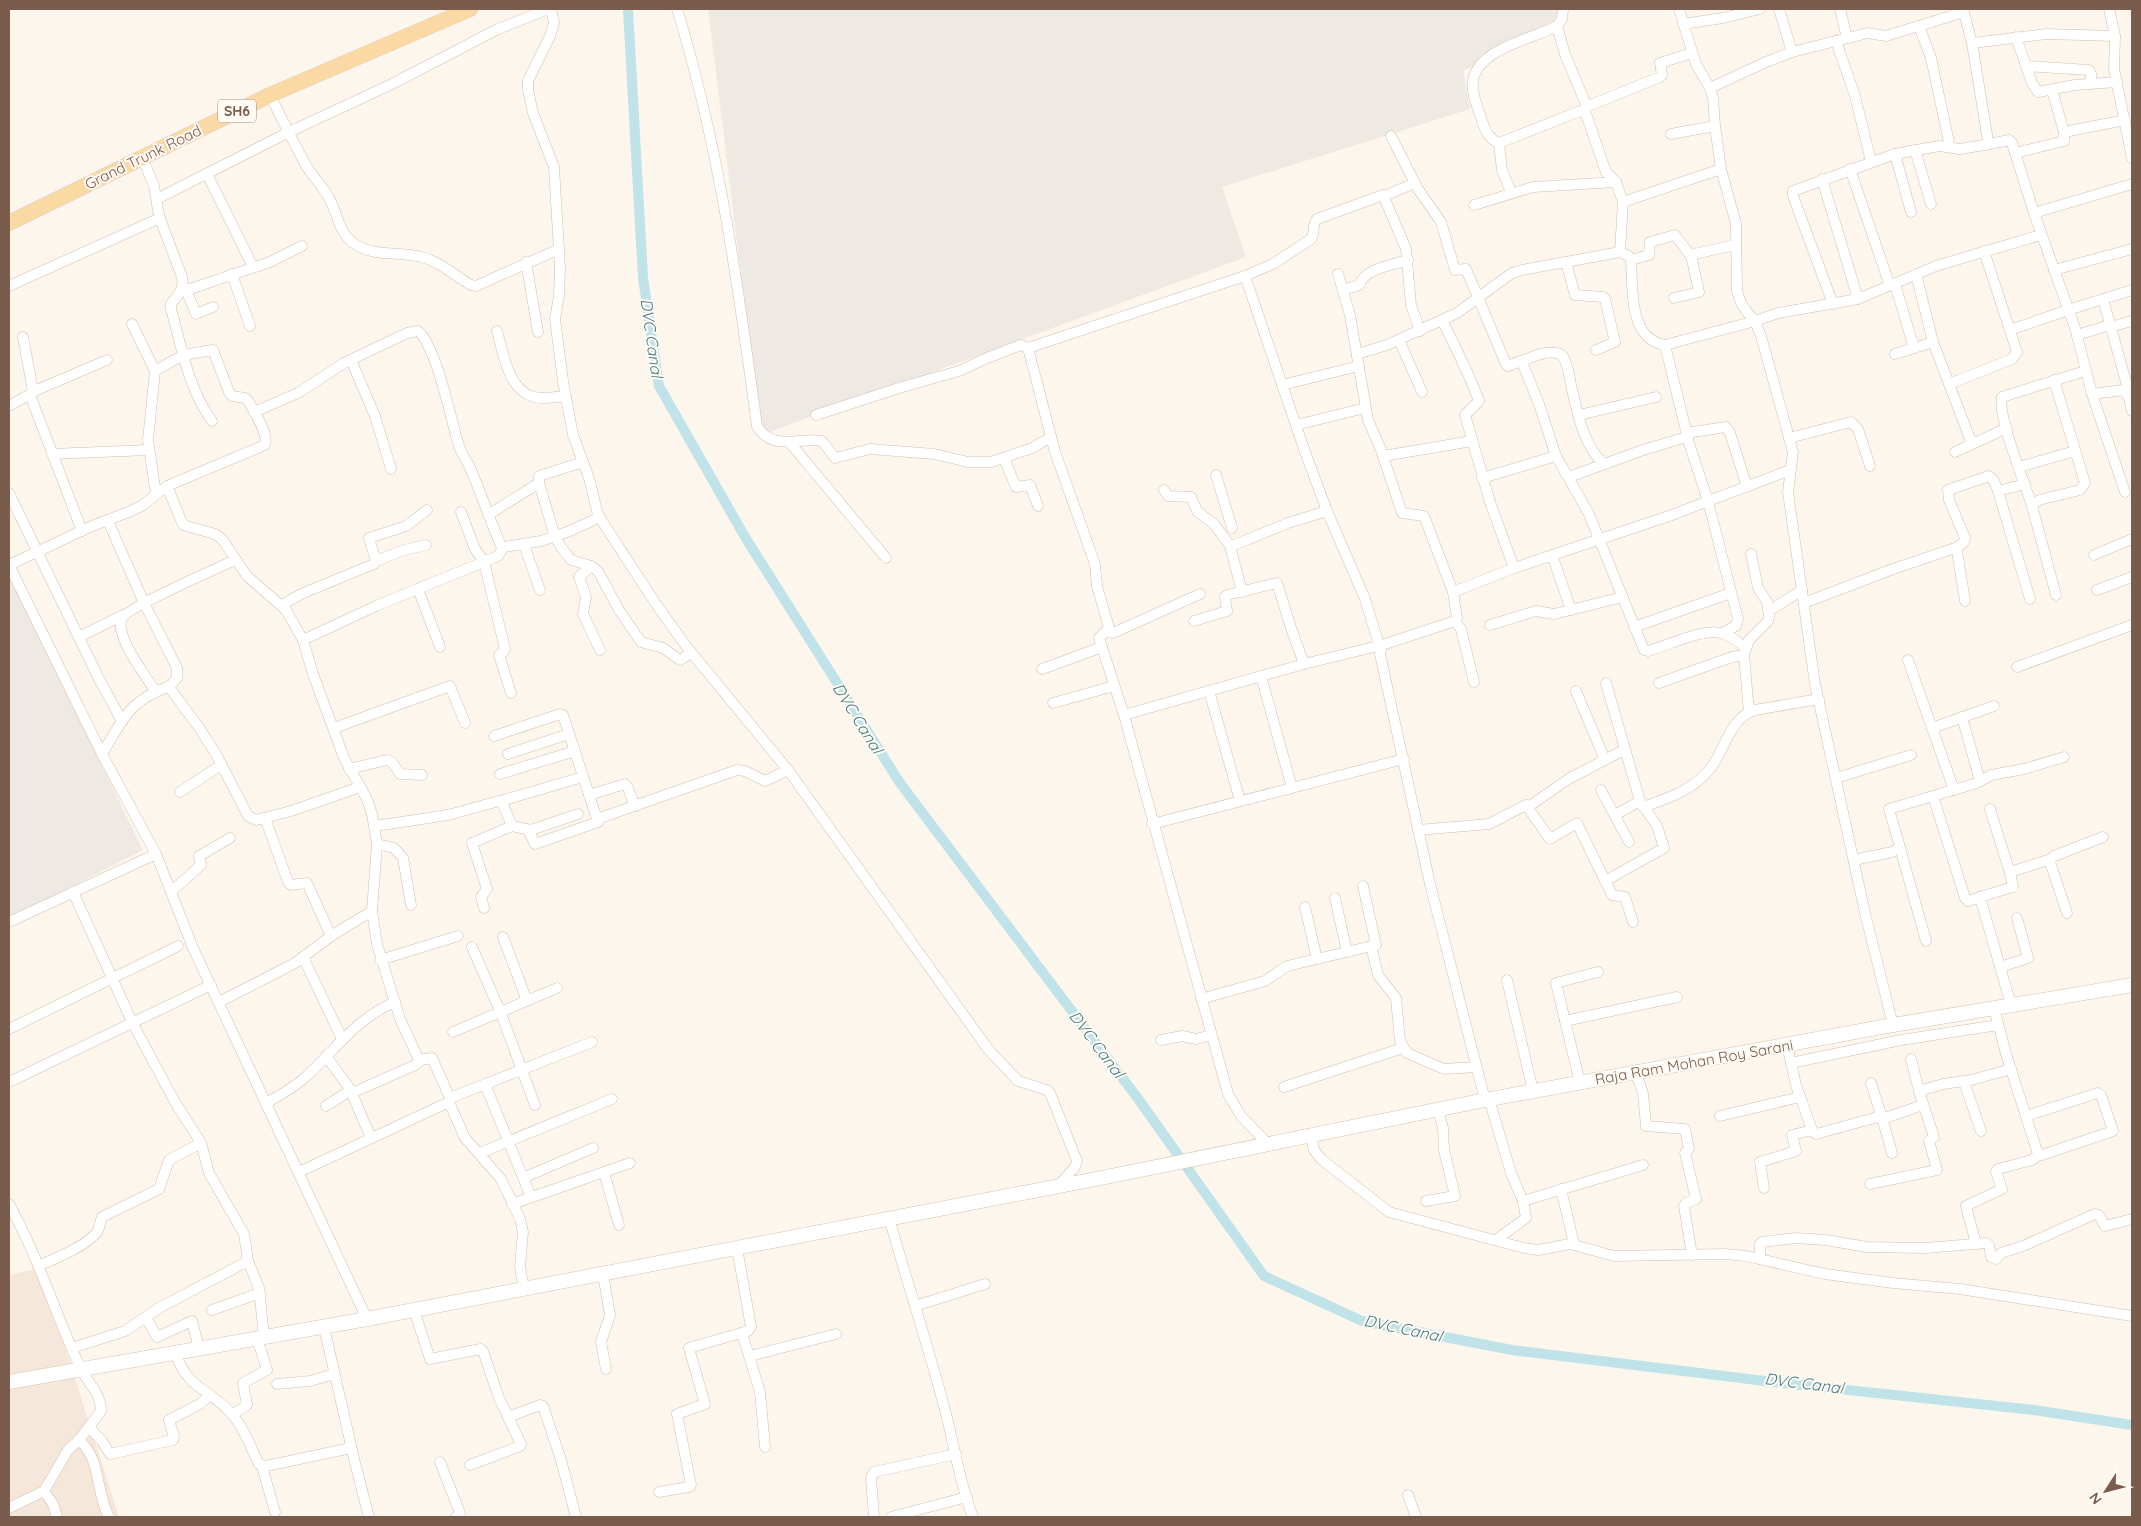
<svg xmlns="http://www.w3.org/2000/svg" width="2141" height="1526" font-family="Quicksand,sans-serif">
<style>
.residential{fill:#f5e8da}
.industrial{fill:#efe9e4}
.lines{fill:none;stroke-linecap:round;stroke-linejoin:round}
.canal{stroke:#bfe3e8;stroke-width:10}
.street-casing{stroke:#d1beb0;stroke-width:11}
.secondary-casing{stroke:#d6c0b0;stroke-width:15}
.primary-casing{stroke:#dad1cd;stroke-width:16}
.street{stroke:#fff;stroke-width:10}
.secondary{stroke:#fff;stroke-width:14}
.primary{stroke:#fbd9a5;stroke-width:15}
.labels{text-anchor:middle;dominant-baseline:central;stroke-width:4;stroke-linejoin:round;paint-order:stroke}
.shield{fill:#fffaf3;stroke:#a28b7f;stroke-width:1}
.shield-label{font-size:14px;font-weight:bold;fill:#7a5c4d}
.street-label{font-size:15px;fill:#7a5c4d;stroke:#fffaf3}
.water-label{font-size:16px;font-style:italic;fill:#437c86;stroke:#fffaf3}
</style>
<rect width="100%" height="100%" fill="#fdf6ec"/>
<!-- residential -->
<polygon class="residential" points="40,1268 119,1517 9,1517 9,1275"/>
<!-- industrial -->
<g class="industrial">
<polygon points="708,9 1560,9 1563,29 1463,71 1470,109 1222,187 1246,257 761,435"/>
<polygon points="9,574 143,850 9,919"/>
</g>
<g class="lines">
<!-- canal -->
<polyline class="canal" points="628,9 643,278 659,386 745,537 900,783 1139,1100 1264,1276 1362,1321 1512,1350 1773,1382 2034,1410 2132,1425"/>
<!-- street casing -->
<g class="street-casing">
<g id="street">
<polyline points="551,9 554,23 550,36 528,81 528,90 533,113 554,167 560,268 559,296 555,319 563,381 573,435 589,478 598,515 656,604 686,646 788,770 988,1049 1018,1081 1047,1090 1050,1093 1077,1161 1075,1167 1058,1186"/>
<path d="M677,9C719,145 738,285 757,426C772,452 799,437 822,441L835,458L870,449L934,454L968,462H991L1032,448L1051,437"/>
<polyline points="1679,9 1696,64 1710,88 1713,98 1715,126 1721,169 1736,224 1737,291 1741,303 1747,312 1755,321 1761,336 1793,452 1788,492 1815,684 1865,913 1893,1025"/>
<polyline points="1779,9 1792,52"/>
<polyline points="1840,9 1847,38"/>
<polyline points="1963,9 1972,43 1988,141 1990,144 2009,140 2012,143 2034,213 2075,328 2092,394 2125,492"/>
<polyline points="2109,9 2115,36 2114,69 2132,158"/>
<polyline points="1683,24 1723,18 1760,9"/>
<polyline points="1557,26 1565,54 1587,107"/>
<polyline points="1919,26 1931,58 1950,147"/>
<polyline points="2016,37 2032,83 2038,92 2075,85 2117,82"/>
<polyline points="1836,41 1855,96 1871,161"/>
<polyline points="1972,43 2047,34 2115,36"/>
<polyline points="2026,66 2089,70 2091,74 2091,84"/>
<polyline points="1710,88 1766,62 1792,52 1868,33 1886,36 1964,12"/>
<path d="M270,95C282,119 294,144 307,167C314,178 323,187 329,198C339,216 338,235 358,246C378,257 400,251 421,257C439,261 455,276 471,285L476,286L559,249"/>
<polyline points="1583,112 1588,106 1660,77 1662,75 1660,63 1692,53"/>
<polyline points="2064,132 2125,120"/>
<polyline points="1671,134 1715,126"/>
<path d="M1391,136L1418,189L1441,222L1455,270L1466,269L1506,364L1508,366L1521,361L1522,362L1539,404L1556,456L1589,514L1644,650L1648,651C1667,646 1703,628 1721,633C1730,635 1738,642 1745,647"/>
<polyline points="1499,143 1502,170 1511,192"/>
<polyline points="1915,150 1931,204"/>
<polyline points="2015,153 2064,141 2064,132 2052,90"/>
<polyline points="1895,154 1911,212"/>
<path d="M142,157L154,186L159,216L182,277C184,291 179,293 171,304V309C182,348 188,388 212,421"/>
<polyline points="1850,169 1890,286"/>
<polyline points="207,174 253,267"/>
<polyline points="1822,179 1858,299"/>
<polyline points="1384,196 1415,183"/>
<polyline points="157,199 289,132 392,84 496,30 548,9"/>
<polyline points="1623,202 1721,169"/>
<polyline points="1474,205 1533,187 1616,182"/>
<polyline points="2034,213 2132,184"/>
<path d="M1620,252L1629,256L1631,260C1633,288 1628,339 1665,345L1755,321L1778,313L1858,299L1936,266L2041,235"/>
<polyline points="1631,260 1649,255 1650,242 1675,235 1690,255 1735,245"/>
<polyline points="526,262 538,332"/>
<polyline points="1566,262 1575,295 1603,297 1605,299 1615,342 1596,350"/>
<polyline points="2054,270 2132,249"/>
<polyline points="232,274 250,326"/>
<polyline points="1338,274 1350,315 1368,420 1381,450 1402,513 1424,516 1453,592 1457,618 1455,621 1382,645 1380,654 1430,884 1485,1100"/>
<polyline points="1916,274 1933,342 1972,444"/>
<path d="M1245,276L1273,264L1311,239C1316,233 1311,225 1317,219L1383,195L1406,249L1411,305L1420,331"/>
<polyline points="1895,284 1914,348"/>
<polyline points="9,286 160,218"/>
<polyline points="183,288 190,289 270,262 302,246"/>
<path d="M1343,290L1359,285C1365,268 1393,265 1408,260"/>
<polyline points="182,291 187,292 196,314 213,307"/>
<polyline points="1674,298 1699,292 1691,255"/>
<polyline points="2103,299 2128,389"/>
<polyline points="1833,304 1793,196 1793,191 1895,154 1939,146 1960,149 1990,144"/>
<path d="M1442,320C1455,347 1469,373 1479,401L1465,415L1490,502L1514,568"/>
<polyline points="132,324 155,371"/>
<polyline points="2110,327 2132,321"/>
<polyline points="2010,330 2068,310 2132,290"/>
<path d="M497,331C503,352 508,388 531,396C541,400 555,397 566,396"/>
<polyline points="2077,335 2110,325"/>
<polyline points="23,337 33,391 30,395 82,531"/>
<polyline points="1399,340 1422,392"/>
<polyline points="1665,345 1688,439"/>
<path d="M1357,354L1387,345L1457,313L1512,273L1522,270L1620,252L1623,202L1616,182L1606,172L1586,114L1580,111L1499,143C1486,138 1483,124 1479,112C1476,102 1471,91 1473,81C1478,48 1533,39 1557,26L1562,19L1563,9"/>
<polyline points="1895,354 1933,342"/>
<polyline points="351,360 375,416 391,469"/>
<path d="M1521,361C1533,357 1550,348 1562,355C1568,363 1569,375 1571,385C1577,411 1583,446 1604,464"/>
<polyline points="2054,380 2085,483 2080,490 2039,500 2032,506 2056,595"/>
<polyline points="1949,384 2012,359 2017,352 1984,251"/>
<polyline points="1282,385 1359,366"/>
<polyline points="2092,394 2124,390 2129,398 2132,411"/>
<polyline points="9,406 39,389 107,360"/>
<path d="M254,412L298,393L344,363L407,333L418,331C437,347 451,421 459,446C462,455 468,462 471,470C482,496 491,523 502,548"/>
<polyline points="816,415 902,387 959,371 987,358 1021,345 1028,348"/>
<polyline points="1579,415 1656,397"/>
<polyline points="1296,425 1365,408"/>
<polyline points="1685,437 1693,432 1726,427 1730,433 1747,487"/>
<polyline points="1789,438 1851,422 1858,429 1870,466"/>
<polyline points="790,443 886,558"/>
<polyline points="1955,452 2007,428"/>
<polyline points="52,454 148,450"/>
<polyline points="1383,456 1472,441"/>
<polyline points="1004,458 1015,485 1016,487 1030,485 1038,506"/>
<polyline points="2019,467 2075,451"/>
<polyline points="1216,475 1232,528"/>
<polyline points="1569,477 1643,450 1687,437 1708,501 1738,619 1736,626 1722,633"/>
<polyline points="1482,478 1556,456"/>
<polyline points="539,483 555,537 561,547 571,560 591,566 598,571 619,610 641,642 663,648 680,660 691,653"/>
<polyline points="167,486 183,525 215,534 222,539 247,576 286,610 303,640 313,674 344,758 367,799 372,814 377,844 372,911 377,944 400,1019 419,1060 432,1058 450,1098 449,1102 299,1172"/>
<polyline points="1164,490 1168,496 1191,497 1197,511 1214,524 1231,547"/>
<polyline points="1998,491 2025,484"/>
<polyline points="9,493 99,679 122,721"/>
<path d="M2032,506C2025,484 1997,415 2002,397L2085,371"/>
<polyline points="461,512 475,549 484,562 505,649 504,651 499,655 511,693"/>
<polyline points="488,515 539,483 539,476 583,462"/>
<polyline points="108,521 144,603 177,668 177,678 170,686 171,690 200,729 216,754 248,816 256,820 291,811 360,787"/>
<polyline points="524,545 540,590"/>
<polyline points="1552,555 1571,610"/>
<polyline points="2094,555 2132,539"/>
<polyline points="376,561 404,550 426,545"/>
<polyline points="9,565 102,754 156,854 193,948 367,1319"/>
<path d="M9,565L92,526L131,511L143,505L167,486L265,445C269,433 254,413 249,402L245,398L232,396L229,392L213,350L183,355L155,371L148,440L156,494"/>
<polyline points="591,566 579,577 586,597 583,614 600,650"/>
<polyline points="418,589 440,647"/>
<polyline points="2097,590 2132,577"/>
<polyline points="1242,592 1231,550 1234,545 1288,523 1327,511"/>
<polyline points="1453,592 1514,568 1669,516 1790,470"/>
<polyline points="1965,601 1957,551 1958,547 1964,542 1965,538 1949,500 1948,490 1989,476 1994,481 1998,491 2030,599"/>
<polyline points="1804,603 1893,569 1958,547"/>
<polyline points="282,605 301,594 374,564 376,561 369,538 406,526 427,510"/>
<polyline points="1769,611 1802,590"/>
<polyline points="1194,621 1227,611 1225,597 1227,595 1277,583 1292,631 1304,664"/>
<polyline points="1455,621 1461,629 1474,682"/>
<polyline points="1490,625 1536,611 1554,614 1623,597"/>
<polyline points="1634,627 1731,593"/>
<polyline points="1108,631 1113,633 1200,594"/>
<polyline points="79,637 123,615"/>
<polyline points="303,640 376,606 498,556 504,547 541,541 570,531 600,517"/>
<polyline points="1908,660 1954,790"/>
<polyline points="2017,667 2132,625"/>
<polyline points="1042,669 1102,647"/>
<polyline points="1261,676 1292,788"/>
<polyline points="1659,683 1732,657 1744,655"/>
<path d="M155,691C145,674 117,640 121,620C123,609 220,567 235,560"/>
<polyline points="1209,691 1240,801"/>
<polyline points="1576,691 1605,760"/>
<polyline points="1053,703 1114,686"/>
<polyline points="1749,712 1744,655 1749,640 1768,621 1769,617 1767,602 1758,588 1751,554"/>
<polyline points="1124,715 1304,664 1382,645"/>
<polyline points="1962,717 1980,781"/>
<polyline points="334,728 450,686 465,723"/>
<polyline points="1932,728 1994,706"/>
<polyline points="494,736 560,714 563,715 598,822 535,844 528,830"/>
<path d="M102,754C124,718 128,701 170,686"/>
<polyline points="508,754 569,734"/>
<polyline points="349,769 387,760 392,762 400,774 422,775"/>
<polyline points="500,774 575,751"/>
<polyline points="1836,778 1911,755"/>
<polyline points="1601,790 1629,842"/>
<polyline points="180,792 221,765"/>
<polyline points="589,795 625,784 628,788 635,806"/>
<polyline points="1933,796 1965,898 1968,901 1980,897 2011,1005"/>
<polyline points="500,801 583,777"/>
<polyline points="1528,807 1570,778 1624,750"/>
<path d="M1643,807C1668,798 1692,791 1710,769C1725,751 1729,718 1755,710L1819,699"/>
<polyline points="1990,809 2010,873"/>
<polyline points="1615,815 1640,801"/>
<polyline points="265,818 288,882 291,885 307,883 331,936"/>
<polyline points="597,819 737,770 745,771 765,781 788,770"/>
<polyline points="1152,824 1404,759"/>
<polyline points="375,826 448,815 499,801 502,802 512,826 531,830 578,814"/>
<polyline points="1418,830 1489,824 1526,805 1550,839 1577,823 1612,895 1625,897 1633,922"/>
<polyline points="377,844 394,848 403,858 411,905"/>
<polyline points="1899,844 1926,941"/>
<polyline points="1854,860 1892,852 1899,848 1899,844 1889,809 1977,783 1991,775 2024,769 2064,757"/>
<polyline points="2049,861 2054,856 2103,837"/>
<polyline points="1605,881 1664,848 1657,826 1640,801 1606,683"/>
<polyline points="172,891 201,865 199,856 230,838"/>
<polyline points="73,892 133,1024 175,1102 201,1143 209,1173 244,1234 248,1261 259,1288 264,1337"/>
<polyline points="1980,897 2013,887 2010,872 2048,860 2050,862 2067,913"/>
<polyline points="1335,898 1347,952"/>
<polyline points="1305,907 1317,959"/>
<polyline points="484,908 481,897 487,889 472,843 512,826"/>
<polyline points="9,922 156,854"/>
<polyline points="503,937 527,1001"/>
<polyline points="1371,946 1378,975 1396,998 1400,1041 1407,1053 1444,1069 1476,1067"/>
<polyline points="472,947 500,1011 535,1105"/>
<polyline points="303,957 342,1039"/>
<polyline points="380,960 458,936"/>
<polyline points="2000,967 2028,958 2017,918"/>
<polyline points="1507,980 1533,1091"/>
<polyline points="1201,999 1265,981 1287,966 1376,945 1363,886"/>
<polyline points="219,1002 295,963 331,936 372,911"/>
<polyline points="1994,1008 2006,1054 2038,1154 2042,1155 2113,1131 2101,1095 2098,1093 2026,1116"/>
<polyline points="1565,1021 1677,997"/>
<polyline points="9,1029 178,946"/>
<polyline points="453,1032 557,988"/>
<polyline points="1161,1040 1182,1036 1196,1039 1211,1035"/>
<polyline points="326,1056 350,1089 371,1138"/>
<polyline points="1911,1059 1919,1091"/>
<polyline points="1791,1063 1901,1040 1998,1025"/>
<polyline points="1636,1072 1643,1094 1646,1126 1685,1129 1689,1149 1685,1153 1696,1199 1686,1203 1684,1206 1692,1255"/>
<polyline points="9,1082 211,985"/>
<polyline points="1964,1082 1981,1131"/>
<polyline points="1580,1083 1556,983 1598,972"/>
<polyline points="1871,1083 1883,1121"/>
<polyline points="485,1084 531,1197"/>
<polyline points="1284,1087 1403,1048"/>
<polyline points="352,1093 415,1065 420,1061"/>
<polyline points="450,1098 592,1042"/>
<polyline points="1489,1099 1511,1173 1523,1201 1643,1165"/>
<polyline points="449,1102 465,1138 501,1179 520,1219 523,1232 520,1267 524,1289"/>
<path d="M266,1103C279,1096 291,1089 302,1080C334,1053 354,1019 395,1002"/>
<polyline points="326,1106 351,1090"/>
<polyline points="1720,1116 1800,1097"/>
<polyline points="1882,1119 1923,1105"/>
<polyline points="1812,1131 1816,1134 1878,1117 1883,1121 1892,1153"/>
<polyline points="1311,1135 1314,1150 1321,1159 1389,1212 1524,1248 1538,1250 1570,1244 1614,1256 1725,1254 1746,1256 1825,1274 1893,1283 1960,1289 2132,1316"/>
<polyline points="1267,1143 1241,1116 1228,1094 1124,715 1100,641 1099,638 1109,628 1097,586 1095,564 1055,452 1028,348 1245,276 1304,449 1327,511 1365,599 1379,645"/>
<polyline points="480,1153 612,1099"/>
<polyline points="604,1172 619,1225"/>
<polyline points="523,1178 593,1148"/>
<polyline points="1870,1184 1937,1170 1929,1141 1934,1137 1919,1091 1943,1084 1971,1080 2011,1069"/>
<polyline points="1764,1188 1760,1162 1796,1151 1792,1135 1812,1130 1796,1085 1787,1045"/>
<polyline points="1561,1189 1574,1244"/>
<polyline points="1426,1201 1455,1196 1444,1150 1443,1128 1438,1109"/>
<path d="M9,1204C38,1256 55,1313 80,1367C87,1383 101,1392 101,1411L79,1440L68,1450L44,1491L9,1508"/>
<polyline points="512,1204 630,1163"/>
<path d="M889,1218C907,1281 927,1343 944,1406C954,1443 959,1482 973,1517"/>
<polyline points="1497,1239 1526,1218 1523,1201"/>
<polyline points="1976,1244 1966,1206 2002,1189 1996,1172 1998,1169 2032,1160 2040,1154"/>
<polyline points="1760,1259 1760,1244 1762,1242 1796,1238 1826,1240 1867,1247 1925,1248 1986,1243 1989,1245 1991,1257 1996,1259 2001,1253 2023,1246 2095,1214 2099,1215 2105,1226 2132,1219"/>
<path d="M38,1266C56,1258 85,1247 97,1232C100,1228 100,1221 102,1217L159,1189L169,1160L201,1143"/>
<polyline points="603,1274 610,1315 601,1342 606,1369"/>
<polyline points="915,1306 985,1284"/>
<polyline points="212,1310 260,1293"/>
<polyline points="414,1310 430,1359 481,1349 483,1351 499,1398 521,1444 520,1446 470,1465"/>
<polyline points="146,1318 157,1337 192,1321 199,1348"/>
<polyline points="324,1327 355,1463 369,1517"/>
<polyline points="742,1333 760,1392 765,1447"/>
<polyline points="72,1348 125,1331 159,1308 248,1261"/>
<path d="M175,1353C189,1390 205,1386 229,1411C243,1425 250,1446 259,1464L266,1466L351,1448"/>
<polyline points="750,1356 836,1334"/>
<polyline points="277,1384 310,1381 334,1374"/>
<polyline points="232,1415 247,1405 243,1383 267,1370 257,1338"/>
<polyline points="508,1417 540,1405 543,1406 561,1460 576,1517"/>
<polyline points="89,1427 102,1441 110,1454 173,1440 174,1437 169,1420 200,1404 209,1396"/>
<path d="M79,1440C102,1460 95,1491 109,1517"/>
<polyline points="440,1462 460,1513 456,1517"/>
<polyline points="262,1466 275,1512"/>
<polyline points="44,1491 53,1504 57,1517"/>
<polyline points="659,1492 689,1487 691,1485 677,1414 705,1404 689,1348 748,1331 751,1327 737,1248"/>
<polyline points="1408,1495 1416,1517"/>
<polyline points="874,1517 871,1478 874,1472 956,1454"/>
<polyline points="891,1517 967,1497"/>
</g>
</g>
<!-- secondary casing -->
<g class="secondary-casing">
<polyline id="secondary" points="9,1382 367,1319 1106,1177 1485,1100 1893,1025 2132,985"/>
</g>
<!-- primary casing -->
<g class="primary-casing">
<polyline id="primary" points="9,223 270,95 470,9"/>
</g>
<!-- street -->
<use href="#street" class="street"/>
<!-- secondary -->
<use href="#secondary" class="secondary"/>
<!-- primary -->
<use href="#primary" class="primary"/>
</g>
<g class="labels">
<!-- shield labels -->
<rect class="shield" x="218" y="99.5" width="38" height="23" rx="4"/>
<g class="shield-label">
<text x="237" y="111">SH6</text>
</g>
<!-- street labels -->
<g class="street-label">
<text transform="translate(143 157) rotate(-26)">Grand Trunk Road</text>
<text transform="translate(1694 1062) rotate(-10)">Raja Ram Mohan Roy Sarani</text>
</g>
<!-- water labels -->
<g class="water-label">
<text transform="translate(652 338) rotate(82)">DVC Canal</text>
<text transform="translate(858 718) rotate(58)">DVC Canal</text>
<text transform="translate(1097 1044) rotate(53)">DVC Canal</text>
<text transform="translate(1403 1328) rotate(12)">DVC Canal</text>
<text transform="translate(1804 1383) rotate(7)">DVC Canal</text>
</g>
</g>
<!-- border -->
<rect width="2141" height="1526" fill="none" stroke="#7a5c4d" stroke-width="20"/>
<!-- north arrow -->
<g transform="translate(2106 1491) rotate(234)" stroke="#fffaf3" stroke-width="4" paint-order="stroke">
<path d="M0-4L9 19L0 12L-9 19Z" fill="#7a5c4d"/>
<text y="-8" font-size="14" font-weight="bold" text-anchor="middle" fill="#7a5c4d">N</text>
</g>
</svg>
